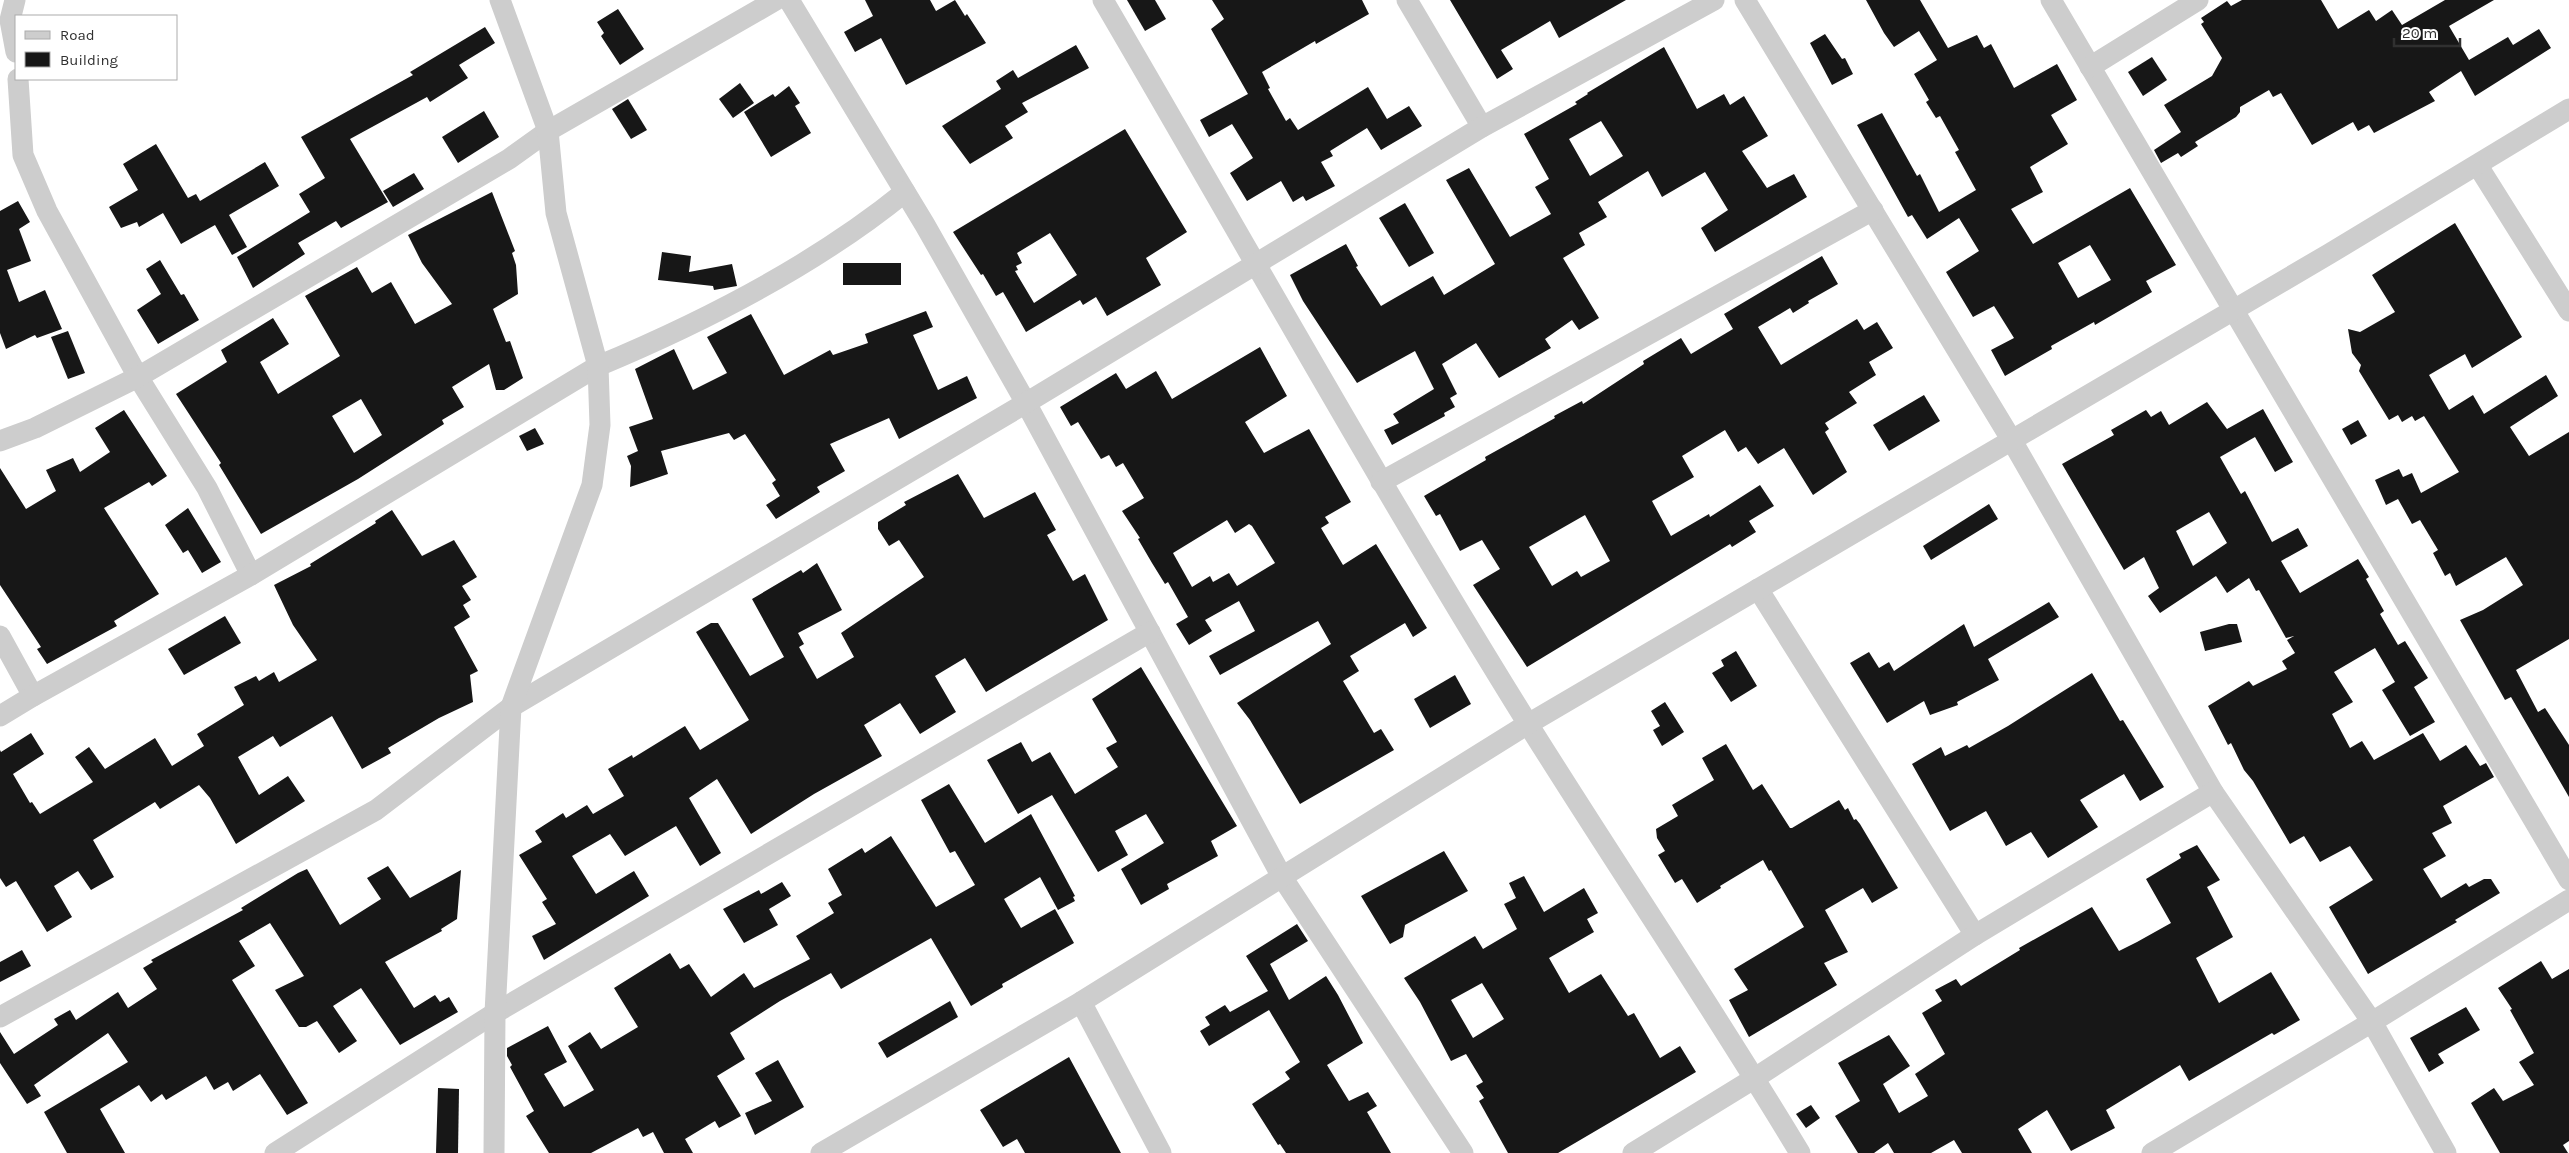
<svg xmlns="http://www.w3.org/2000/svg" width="2569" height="1153" font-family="Karla,sans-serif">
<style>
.building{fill:#171717;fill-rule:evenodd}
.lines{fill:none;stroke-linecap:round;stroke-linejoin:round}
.minor{stroke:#cdcdcd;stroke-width:21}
</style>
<rect width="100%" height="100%" fill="#fff"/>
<!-- building -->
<g class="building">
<polygon points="865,0 930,0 936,11 955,0 965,16 967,14 986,43 906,85 881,38 855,52 844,32 873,16"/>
<polygon points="1127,0 1155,0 1166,19 1145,31"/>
<polygon points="1212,0 1362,0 1369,14 1316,44 1315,41 1262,72 1270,88 1268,89 1286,121 1290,118 1298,130 1368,87 1387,119 1409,106 1422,126 1381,150 1367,128 1330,151 1333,156 1321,162 1335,186 1306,201 1303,196 1293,202 1281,181 1247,201 1230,173 1253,158 1232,124 1209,137 1200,120 1248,94 1211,29 1224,19"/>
<polygon points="1450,0 1626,0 1559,38 1550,21 1501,50 1513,69 1497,79"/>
<path d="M1866,0H1920L1948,48L1977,35L1984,48L1991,44L2014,88L2057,64L2077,100L2051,115L2068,144L2030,167L2043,192L2011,209L2033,244L2130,188L2176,265L2146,281L2152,292L2095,325L2094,322L2051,346L2052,349L2005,376L1991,350L2014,338L1994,306L1973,317L1946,272L1979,251L1959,218L1927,239L1912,215L1908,217L1857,125L1882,113L1917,176L1920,174L1939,212L1976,190L1955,152L1959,150L1940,116L1936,118L1926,102L1929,100L1914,74L1937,60L1919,31L1894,47L1884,33ZM2090,245L2111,280L2078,298L2058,263Z"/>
<polygon points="2242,0 2321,0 2338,29 2369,10 2376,21 2392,10 2402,25 2445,0 2494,0 2449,26 2469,60 2508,37 2513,45 2539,29 2551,48 2475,96 2461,71 2429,92 2435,101 2374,133 2369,125 2358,131 2353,122 2312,145 2281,93 2273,97 2269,90 2240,107 2240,112 2236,117 2195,142 2198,146 2181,157 2178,153 2161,163 2154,150 2181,132 2164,105 2212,76 2222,58 2201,24 2204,22 2201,18 2227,1 2231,6"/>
<polygon points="618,9 644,49 620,65 601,36 604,33 597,22"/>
<polygon points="485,27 495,43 459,65 468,78 430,102 427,97 350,139 388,202 341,228 336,221 298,243 305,254 253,288 237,257 310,212 299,194 325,178 301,137 413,75 410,72"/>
<polygon points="1825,34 1842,59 1845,58 1853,74 1832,85 1810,43"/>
<polygon points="1076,45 1089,68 1022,103 1028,112 1005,126 1013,138 970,164 942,126 1001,89 996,81 1013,70 1018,78"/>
<path d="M1664,47L1697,109L1724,94L1730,105L1744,96L1768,136L1742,151L1767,188L1794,174L1807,197L1715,252L1701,228L1728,210L1705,172L1662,197L1648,171L1598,202L1607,217L1579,233L1585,245L1563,258L1599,318L1579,330L1572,320L1545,339L1551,348L1499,378L1476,343L1442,364L1457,394L1450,398L1455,407L1444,413L1445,416L1392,445L1384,430L1399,423L1393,414L1434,389L1415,351L1357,383L1303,301L1290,275L1346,244L1358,266L1356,267L1381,306L1433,276L1444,295L1495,264L1446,180L1469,168L1510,237L1551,214L1535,187L1549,179L1524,134L1577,104L1575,102L1588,94L1587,93ZM1601,121L1623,156L1590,176L1569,139Z"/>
<polygon points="2152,57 2167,80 2143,96 2128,72"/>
<polygon points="740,83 754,103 733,118 719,99"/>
<polygon points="789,86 800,103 795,106 811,133 771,157 744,112 773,94 775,97"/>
<polygon points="628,99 647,130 631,139 612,109"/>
<polygon points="484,111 499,137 458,163 442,137"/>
<path d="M1125,129L1187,232L1146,258L1161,285L1107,316L1096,297L1083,305L1080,300L1026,332L1003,292L996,296L983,274L981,275L953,232ZM1050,233L1077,275L1034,303L1015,271L1018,270L1016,266L1022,263L1017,253Z"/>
<polygon points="156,144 188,198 196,194 200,201 265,162 279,186 229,215 247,247 232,255 215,225 181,244 163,213 139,227 137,222 121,228 109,207 138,190 123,164"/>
<polygon points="414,173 424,189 393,207 383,191"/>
<path d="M492,192L515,251L512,253L516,265L518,294L493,309L506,342L510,341L523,378L504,390H496L489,364L452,387L464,407L442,420L444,424L358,479L261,534L219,465L221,463L176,394L227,362L221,350L273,318L289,344L260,362L278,394L340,356L305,296L357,267L372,293L391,282L415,324L452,304L422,263L408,235ZM361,399L382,435L354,453L332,416Z"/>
<polygon points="18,201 30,222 19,229 31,261 7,270 19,302 45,290 62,329 37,338 35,335 6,349 0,333 0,211"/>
<polygon points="1405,203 1434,253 1409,267 1379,218"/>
<polygon points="2455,223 2522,337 2472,368 2465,354 2429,375 2449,410 2473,395 2484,414 2546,375 2558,396 2510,427 2529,456 2569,432 2569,639 2516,670 2538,712 2545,708 2569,745 2569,797 2511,697 2505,700 2460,620 2483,610 2523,585 2506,557 2456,586 2450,573 2445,576 2433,553 2438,550 2420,520 2412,524 2398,499 2386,505 2375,480 2399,469 2403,477 2412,473 2421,493 2459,472 2424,416 2415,421 2412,416 2402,422 2398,415 2389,420 2359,371 2361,365 2352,353 2348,329 2360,332 2395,312 2372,275"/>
<polygon points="662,252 691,256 689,272 732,264 737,286 714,290 713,286 658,280"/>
<path d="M1822,256L1838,284L1808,301L1809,303L1793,313L1790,308L1758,327L1781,365L1857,319L1864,330L1877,322L1893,348L1869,362L1876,375L1849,392L1857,403L1825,423L1829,429L1825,432L1847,472L1813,495L1784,448L1758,464L1746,447L1738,452L1725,430L1682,456L1694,477L1652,501L1671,536L1709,514L1710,517L1760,485L1774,506L1749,521L1756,532L1732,547L1730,544L1527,667L1473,585L1500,569L1482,540L1460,551L1440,514L1436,516L1424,496L1486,460L1485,457L1555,418L1554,416L1582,401L1583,404L1644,364L1643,361L1681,338L1691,354L1733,329L1724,314ZM1585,515L1610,561L1581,577L1577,571L1552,586L1529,547Z"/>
<polygon points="160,260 181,295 184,294 199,320 158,344 137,310 161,294 146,269"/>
<rect x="843" y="263" width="58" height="22"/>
<polygon points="926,311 933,327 913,335 938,390 967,376 977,398 899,439 889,418 830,444 845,471 817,487 820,492 776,519 766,505 780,496 772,483 776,480 745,434 734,440 729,433 661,451 668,474 630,487 631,466 627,456 638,451 629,427 653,419 635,369 674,349 693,390 727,373 707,337 751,314 784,375 830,350 833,355 868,343 865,334"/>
<polygon points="68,331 85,373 68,379 51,337"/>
<path d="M1260,347L1287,396L1245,422L1264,453L1309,429L1351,502L1325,517L1329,523L1321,528L1343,565L1376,544L1427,628L1413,637L1405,623L1350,656L1359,671L1343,681L1374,733L1381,729L1394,750L1300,804L1250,720L1237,703L1331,644L1318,621L1220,675L1209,656L1255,631L1239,601L1205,620L1212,631L1189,645L1176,624L1188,617L1168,582L1165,584L1152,563L1138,539L1140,538L1122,511L1144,498L1123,463L1116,467L1109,455L1101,459L1078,422L1071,426L1060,407L1116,373L1126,389L1156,371L1172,399ZM1227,520L1235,533L1249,524L1252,526L1275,563L1237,586L1229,573L1213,582L1210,576L1192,587L1173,553Z"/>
<polygon points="1924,395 1940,421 1889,451 1873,425"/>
<path d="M2207,402L2227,429L2263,409L2293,462L2275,472L2255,437L2220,457L2241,494L2245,491L2272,542L2298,528L2308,546L2281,561L2300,593L2358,559L2369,577L2366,579L2384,611L2380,614L2398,645L2405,641L2428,678L2414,687L2435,722L2410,736L2382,690L2395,682L2375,648L2334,672L2353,702L2332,714L2350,748L2362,741L2374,760L2423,733L2440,761L2466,745L2480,766L2486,763L2494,777L2443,806L2452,823L2432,833L2446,856L2423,869L2441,898L2466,883L2469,887L2484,879H2491L2500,893L2455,920L2457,922L2368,974L2329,907L2373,880L2350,846L2320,862L2304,836L2290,844L2253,781L2244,770L2231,743L2228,745L2208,706L2249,681L2253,686L2287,669L2282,661L2295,653L2287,640L2294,636L2286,638L2259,590L2256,591L2249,578L2227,593L2216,576L2160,613L2148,596L2159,588L2144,557L2124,570L2062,464L2114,435L2111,430L2146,410L2151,417L2161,411L2169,425ZM2209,512L2227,543L2193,566L2176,531Z"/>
<polygon points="124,410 167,476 152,486 149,482 104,508 159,594 114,621 117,626 47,664 37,649 41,647 0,585 0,468 26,509 56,491 46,470 73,458 80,472 110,452 95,428"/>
<polygon points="2358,420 2367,436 2351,445 2342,429"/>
<polygon points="535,428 544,444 527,451 519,436"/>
<polygon points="958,474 984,518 1035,492 1056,530 1047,535 1073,581 1085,574 1108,620 986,692 965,658 935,676 956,712 920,734 900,703 864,725 882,756 814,794 751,834 717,779 689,798 721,853 700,866 676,826 625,856 610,834 572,856 596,894 634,871 649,896 544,960 532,936 556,924 542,902 547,899 519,855 542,842 535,831 563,813 566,818 587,805 593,814 624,796 608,769 632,755 633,758 685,726 700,750 749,720 696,632 711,623 718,623 750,676 784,657 752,599 801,570 803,573 817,563 842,610 798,633 804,644 799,647 817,679 854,657 841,633 924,577 899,540 889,546 878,529 878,522 906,505 904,502"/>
<polygon points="1989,504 1998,519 1931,560 1923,546"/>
<polygon points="188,508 221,562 202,573 188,550 183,553 165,525"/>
<polygon points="392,510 422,556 454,540 477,577 462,586 471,600 463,605 470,617 454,627 478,671 470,675 473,702 439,718 388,748 391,753 362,769 332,716 280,747 273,736 238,757 259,795 288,776 305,801 236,844 210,798 199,785 160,809 155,802 93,840 114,877 91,890 78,871 54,886 72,917 47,932 16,881 6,887 0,878 0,750 1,752 31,733 44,754 13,774 30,803 32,802 40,814 93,782 75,757 89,747 105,769 155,738 172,766 204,746 197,734 244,705 234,687 256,676 259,681 274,672 279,682 317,660 293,625 274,585 311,566 310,564 376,523 375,521"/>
<polygon points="2049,602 2059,617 1988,659 1999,680 1957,702 1958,705 1930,715 1924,701 1887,723 1850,663 1869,652 1879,668 1889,662 1894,671 1964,624 1974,647"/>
<polygon points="225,616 241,643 184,675 168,649"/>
<polygon points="2229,624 2237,624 2242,642 2205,651 2200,632"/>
<polygon points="1736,651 1757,686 1731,702 1712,673 1724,666 1721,660"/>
<polygon points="1141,667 1237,826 1211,841 1218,856 1167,884 1169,889 1141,905 1121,869 1164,843 1146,814 1115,831 1128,855 1098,872 1052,795 1018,814 987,760 1021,742 1032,762 1050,752 1075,794 1118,767 1106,748 1117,742 1092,699"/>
<polygon points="2092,673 2120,721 2123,720 2164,787 2140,801 2124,774 2080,800 2098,827 2048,858 2031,832 2006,846 1986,811 1950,831 1912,764 1941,747 1945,756 1967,745 1969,748 2008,726"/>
<polygon points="1455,675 1471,704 1430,728 1414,699"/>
<polygon points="1665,702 1684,732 1662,746 1653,730 1660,726 1651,711"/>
<polygon points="1726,744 1753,790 1762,784 1790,828 1792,828 1839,800 1845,810 1848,808 1854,820 1856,819 1860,824 1898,888 1872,903 1863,888 1825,910 1848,952 1824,963 1837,985 1749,1037 1729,1000 1748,990 1734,969 1804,927 1771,870 1769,871 1763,860 1720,886 1721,888 1697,903 1682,879 1675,883 1658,855 1665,851 1657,838 1656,829 1678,816 1672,805 1714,780 1702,758"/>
<polygon points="949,784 985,843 1031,814 1075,896 1073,897 1075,901 1058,910 1040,877 1004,899 1021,928 1055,909 1074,943 1002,984 1003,987 971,1006 931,938 841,989 831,973 780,1001 730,1033 745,1059 717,1076 741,1116 719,1128 715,1121 685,1139 693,1153 664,1153 653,1132 643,1137 638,1128 591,1153 549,1153 526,1116 534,1111 510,1067 512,1065 507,1056 507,1048 548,1026 567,1062 544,1074 564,1107 594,1090 568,1046 590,1032 601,1049 638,1027 614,988 670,953 680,969 689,964 711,997 744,973 754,988 810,959 796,936 834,913 828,903 842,895 828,869 862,848 865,853 891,836 936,907 975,885 955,851 950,853 921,800"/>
<polygon points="2197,845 2220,880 2207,887 2233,937 2196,958 2219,1003 2271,972 2300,1020 2274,1035 2272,1033 2189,1081 2180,1065 2106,1110 2115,1128 2071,1151 2047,1110 2018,1129 2032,1153 1962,1153 1954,1140 1931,1153 1894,1153 1888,1143 1874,1153 1858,1153 1835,1116 1860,1101 1838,1063 1889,1035 1910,1066 1883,1084 1899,1113 1928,1096 1915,1074 1945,1054 1922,1013 1942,1001 1935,990 1956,979 1961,986 2020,950 2019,948 2092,907 2119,951 2137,942 2171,923 2146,879 2181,858 2179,854"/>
<polygon points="1444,851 1468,891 1405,925 1403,937 1390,944 1361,896"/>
<polygon points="388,866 410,898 461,870 457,919 441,929 442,931 385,962 414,1008 435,995 440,1002 449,997 458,1012 400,1045 361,988 333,1006 357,1041 339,1053 317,1021 306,1027 299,1027 275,990 304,976 270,923 239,941 255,966 232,980 308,1103 287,1115 260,1074 233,1091 228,1082 214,1090 206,1076 166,1100 162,1094 151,1102 139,1085 100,1109 125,1153 67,1153 44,1112 128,1062 108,1033 34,1085 41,1096 27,1104 0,1063 0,1032 14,1054 58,1025 54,1019 70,1010 76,1020 118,992 128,1008 157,989 143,968 153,962 151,960 243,910 241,908 298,873 307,869 340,925 381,899 367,878"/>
<path d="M1524,876L1544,912L1584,888L1598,913L1587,919L1594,932L1549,958L1569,993L1601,974L1628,1016L1634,1013L1660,1058L1680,1046L1696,1072L1558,1153H1508L1479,1101L1484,1098L1476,1086L1483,1082L1466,1054L1451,1061L1420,1002L1404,978L1475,936L1483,949L1517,929L1504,904L1516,898L1509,883ZM1482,983L1504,1019L1473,1038L1451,1000Z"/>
<polygon points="782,882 791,896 769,909 778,925 744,943 723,909 759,890 761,894"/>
<polygon points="1297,924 1308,941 1270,964 1289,1000 1326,976 1338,995 1363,1043 1327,1065 1349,1101 1368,1092 1377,1106 1367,1112 1391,1153 1286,1153 1280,1144 1278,1145 1252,1104 1290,1079 1285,1072 1300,1062 1269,1010 1209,1046 1200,1031 1210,1025 1205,1017 1225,1005 1230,1012 1268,991 1246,956"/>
<polygon points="22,950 31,966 0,982 0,962"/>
<polygon points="2541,961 2552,979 2569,969 2569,1141 2563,1145 2568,1153 2500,1153 2471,1103 2494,1088 2503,1101 2534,1085 2519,1062 2534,1053 2510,1010 2512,1009 2498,988"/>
<polygon points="950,1001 958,1017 887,1058 878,1043"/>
<polygon points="2466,1007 2480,1030 2438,1054 2444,1063 2429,1072 2410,1038"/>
<polygon points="1069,1057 1121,1153 1025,1153 1017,1139 1003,1147 980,1110"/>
<polygon points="778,1060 804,1107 755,1135 745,1113 772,1101 755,1073"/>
<polygon points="438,1088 459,1089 458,1153 436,1153"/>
<polygon points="1811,1105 1820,1118 1806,1128 1796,1114"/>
</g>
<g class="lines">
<!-- minor -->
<g class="minor">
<polyline points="15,0 10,20 16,52"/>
<polyline points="789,0 925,225 1026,403 1282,877 1463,1153"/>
<path d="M1103,0C1244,241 1380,486 1528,724C1618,868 1713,1008 1800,1153"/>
<polyline points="1407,0 1482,127"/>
<polyline points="1745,0 2011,439 2213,792 2372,1022 2446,1153"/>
<polyline points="2051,0 2569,880"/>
<polyline points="2090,67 2198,0"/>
<polyline points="18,79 23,155 47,211 138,377 207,488 251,575"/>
<polyline points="2478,166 2569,311"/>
<polyline points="0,441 35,428 138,377 509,159 548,131 776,0"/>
<polyline points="1381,482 1873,210"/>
<polyline points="1758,589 1975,935"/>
<polyline points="0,636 33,696"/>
<path d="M0,716L33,696L251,575L598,366C706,321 814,266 905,192"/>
<polyline points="1081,1002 1161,1153"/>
<polyline points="0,1017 376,810 511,707 1026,403 1482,127 1714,0"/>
<polyline points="275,1153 495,1013 1150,632"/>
<polyline points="494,1153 495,1013 511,707 592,485 600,425 598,366 556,213 548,131 500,0"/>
<polyline points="821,1153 1081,1002 1528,724 2329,254 2569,109"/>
<polyline points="1633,1153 1755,1078 1975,935 2213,792"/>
<polyline points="2152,1153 2372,1022 2569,900"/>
</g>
</g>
<!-- legend -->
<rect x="15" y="15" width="162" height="65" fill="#ffffff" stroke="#acacac"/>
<rect x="25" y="31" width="25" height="8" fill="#cdcdcd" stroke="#acacac"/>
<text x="60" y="40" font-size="15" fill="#303030">Road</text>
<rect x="25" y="52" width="25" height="15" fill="#171717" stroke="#acacac"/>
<text x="60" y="65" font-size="15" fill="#303030">Building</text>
<!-- scale -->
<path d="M2394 38v8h66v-8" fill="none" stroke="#303030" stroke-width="2.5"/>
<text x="2402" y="38" font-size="15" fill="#303030" stroke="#ffffff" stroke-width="4" paint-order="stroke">20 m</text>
</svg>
